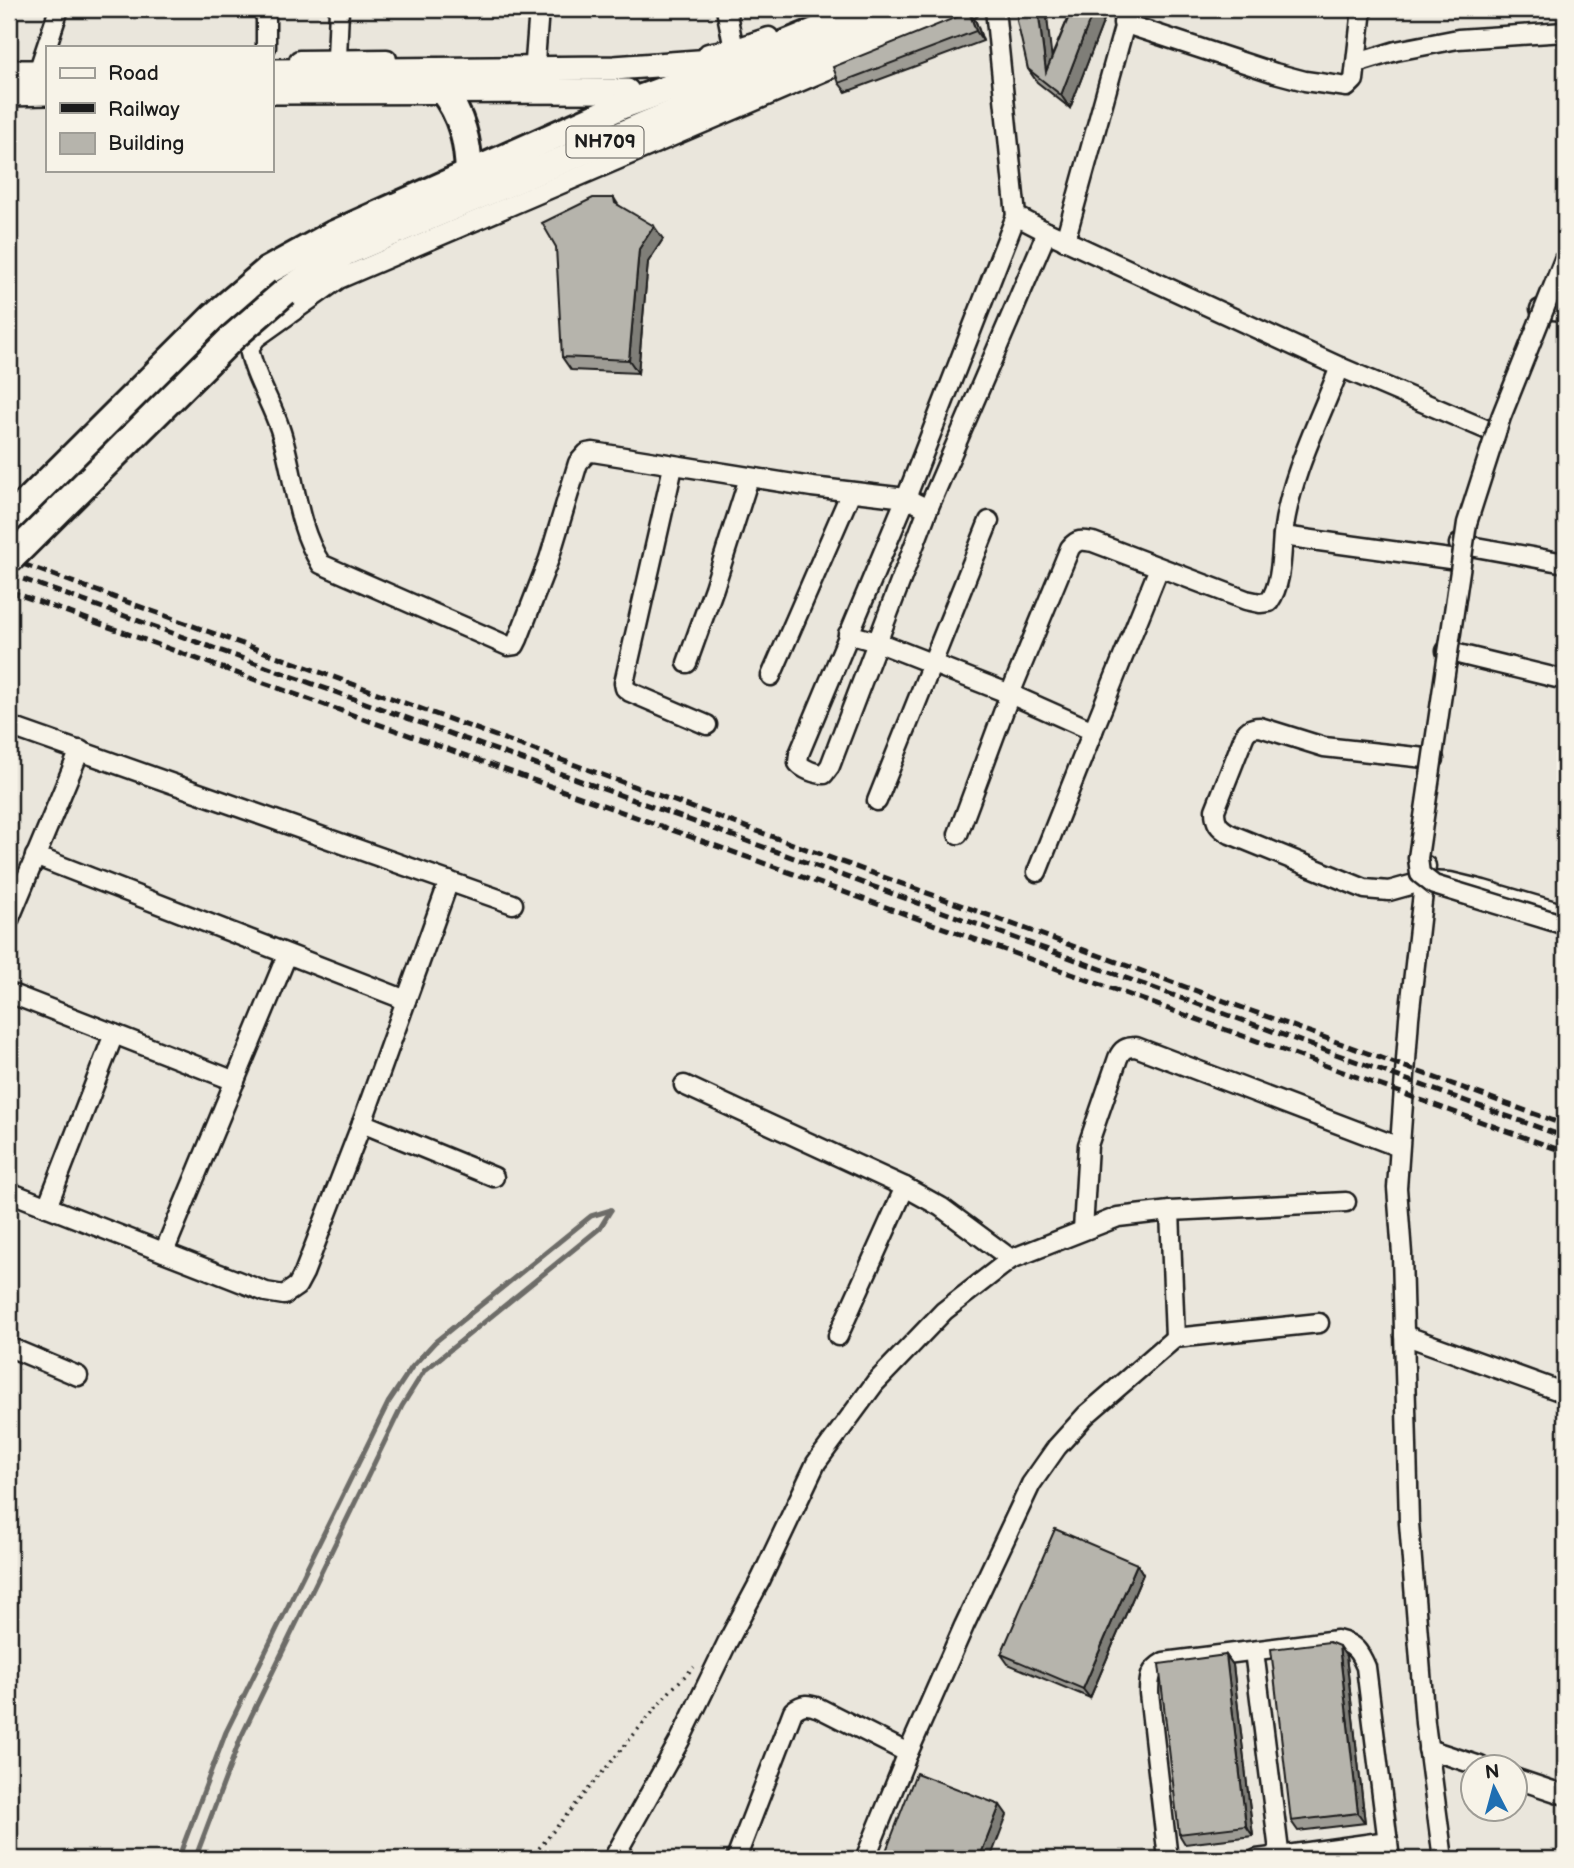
<svg xmlns="http://www.w3.org/2000/svg" width="1574" height="1868" font-family="'Balsamiq Sans',sans-serif">
<style>
.lines{fill:none;stroke-linecap:round;stroke-linejoin:round}
.stream{stroke:#6d6c68;stroke-width:5}
.minor-casing{stroke:#1c1c1c;stroke-width:23}
.major-casing{stroke:#1c1c1c;stroke-width:28}
.highway-casing{stroke:#1c1c1c;stroke-width:32}
.path{stroke:#1c1c1c;stroke-width:3.5;stroke-dasharray:2 5;stroke-linecap:butt}
.minor{stroke:#f7f3e8;stroke-width:18}
.major{stroke:#f7f3e8;stroke-width:23}
.highway{stroke:#f7f3e8;stroke-width:26}
.rail{stroke:#1c1c1c;stroke-width:5;stroke-dasharray:10 5;stroke-linecap:butt}
.minor-bridge-casing{stroke:#1c1c1c;stroke-width:23;stroke-linecap:butt}
.highway-bridge-casing{stroke:#1c1c1c;stroke-width:32;stroke-linecap:butt}
.minor-bridge{stroke:#f7f3e8;stroke-width:18}
.highway-bridge{stroke:#f7f3e8;stroke-width:26}
.wall{fill:#9d9b94;stroke:#1c1c1c;stroke-width:2}
.shaded-wall{fill:#7f7e78;stroke:#1c1c1c;stroke-width:2}
.building{fill:#b6b4ac;stroke:#1c1c1c;stroke-width:2}
.labels{text-anchor:middle;dominant-baseline:central;stroke-width:5;stroke-linejoin:round;paint-order:stroke}
.shield{fill:#f7f3e8;stroke:#5e5c59;stroke-width:2}
.shield-label{font-size:19px;font-weight:bold;fill:#1c1c1c}
</style>
<rect width="100%" height="100%" fill="#eae6dc"/>
<filter id="ink" filterUnits="userSpaceOnUse"><feTurbulence type="fractalNoise" baseFrequency=".0143" numOctaves="2"/><feDisplacementMap in="SourceGraphic" scale="14" xChannelSelector="R" yChannelSelector="G"/><feConvolveMatrix kernelMatrix="1 2 1 2 8 2 1 2 1" color-interpolation-filters="sRGB"/></filter>
<g filter="url(#ink)">
<g class="lines">
<!-- stream -->
<g class="stream">
<polyline points="178,1859 226,1732 388,1403 412,1367 435,1342 591,1216 611,1210"/>
<polyline points="195,1859 241,1737 402,1406 424,1371 600,1228 611,1210"/>
</g>
<!-- minor casing -->
<g class="minor-casing">
<g id="minor">
<polyline points="263,9 266,19 266,47"/>
<polyline points="726,9 734,49"/>
<polyline points="995,9 1016,216 1047,232 1340,367 1490,431"/>
<polyline points="1123,23 1275,73 1305,81 1347,87 1354,80 1362,9"/>
<polyline points="708,53 742,46 769,37"/>
<polyline points="337,58 339,9"/>
<polyline points="299,60 387,59"/>
<polyline points="535,61 539,9"/>
<polyline points="1357,63 1396,51 1458,39 1565,32"/>
<polyline points="38,72 59,9"/>
<path d="M1016,216L906,498L799,754L798,763C803,769 815,774 824,774L830,766L928,509L1047,232"/>
<polyline points="1065,241 1129,9"/>
<polyline points="1540,309 1565,311"/>
<polyline points="673,467 624,683 625,688 630,692 707,725"/>
<path d="M928,509L906,498L812,487L593,452L587,453L578,463L549,559L518,639L515,645L508,646L321,564C295,524 295,474 280,429C272,404 253,374 249,348L256,338L339,279L970,9"/>
<polyline points="1283,536 1457,560"/>
<polyline points="1459,544 1565,563"/>
<polyline points="848,634 877,642 1010,694 1093,731 1159,568"/>
<polyline points="1446,651 1565,680"/>
<polyline points="687,663 714,588 749,478"/>
<polyline points="771,676 851,492"/>
<polyline points="9,726 513,904"/>
<path d="M1434,759L1324,747L1260,727C1251,727 1246,730 1243,739L1215,810C1215,823 1219,828 1230,834L1365,889L1389,891L1425,881L1450,882L1483,890L1565,914"/>
<polyline points="877,801 989,521"/>
<path d="M958,834L1010,694L1070,548C1077,539 1082,540 1093,542L1246,600L1260,603L1269,602C1282,584 1281,556 1283,534C1290,476 1319,421 1340,367"/>
<polyline points="35,856 406,1000"/>
<polyline points="1426,866 1409,1018 1397,1188 1402,1254 1409,1523 1425,1723 1443,1859"/>
<polyline points="1037,872 1093,731"/>
<polyline points="9,920 80,750"/>
<polyline points="9,993 235,1081"/>
<polyline points="684,1085 905,1187 941,1207 1011,1259"/>
<polyline points="362,1123 494,1177"/>
<polyline points="9,1192 266,1292 284,1295 297,1286 304,1273 362,1123 449,881"/>
<polyline points="47,1207 114,1034"/>
<polyline points="1170,1211 1175,1338"/>
<path d="M1083,1230L1088,1145L1118,1058C1122,1049 1126,1047 1136,1047L1399,1147"/>
<polyline points="164,1252 287,955"/>
<polyline points="1404,1335 1565,1393"/>
<polyline points="838,1336 905,1187"/>
<polyline points="9,1347 78,1376"/>
<polyline points="1254,1651 1280,1859"/>
<polyline points="1428,1749 1480,1766"/>
<polyline points="1514,1778 1565,1795"/>
<polyline points="613,1859 680,1740 727,1643 761,1579 816,1463 875,1383 944,1311 1011,1259 1118,1217 1170,1211 1346,1202"/>
<path d="M736,1859L793,1711C803,1703 808,1704 819,1708L908,1753"/>
<polyline points="865,1859 908,1753 964,1626 1031,1484 1057,1447 1086,1415 1175,1338 1319,1323"/>
<path d="M1168,1859L1149,1693C1149,1677 1150,1670 1164,1662L1337,1640C1355,1644 1359,1651 1366,1667L1390,1859"/>
<polyline points="1257,1859 1388,1841"/>
</g>
</g>
<!-- major casing -->
<g class="major-casing">
<g id="major">
<polyline points="854,26 896,9"/>
<polyline points="271,71 614,68 726,60"/>
<polyline points="9,72 47,72"/>
<polyline points="271,92 627,91"/>
<polyline points="9,94 47,93"/>
</g>
</g>
<!-- highway casing -->
<g class="highway-casing">
<g id="highway">
<path d="M442,90C462,115 468,142 469,174"/>
<polyline points="285,292 346,252 645,125 933,9"/>
<polyline points="9,520 213,317 267,271 334,234 623,105 751,58 871,9"/>
</g>
</g>
<!-- path -->
<polyline class="path" points="530,1859 671,1690 694,1667"/>
<!-- minor -->
<use href="#minor" class="minor"/>
<!-- major -->
<use href="#major" class="major"/>
<!-- highway -->
<use href="#highway" class="highway"/>
<!-- rail -->
<g class="rail">
<polyline points="9,559 1565,1125"/>
<polyline points="9,574 1565,1137"/>
<polyline points="9,591 1565,1152"/>
</g>
<!-- minor-bridge casing -->
<g class="minor-bridge-casing">
<polyline id="minor-bridge" points="1565,257 1501,417 1467,523 1418,858 1420,874 1434,885 1565,925"/>
</g>
<!-- highway-bridge casing -->
<g class="highway-bridge-casing">
<polyline id="highway-bridge" points="9,560 233,337 285,292"/>
</g>
<!-- minor-bridge -->
<use href="#minor-bridge" class="minor-bridge"/>
<!-- highway-bridge -->
<use href="#highway-bridge" class="highway-bridge"/>
</g>
<!-- wall -->
<g class="wall">
<polygon points="1017,9 1066,9 1047,18 1051,58 1072,9 1108,9 1070,108 1037,82 1028,69"/>
<polygon points="969,12 976,22 983,41 846,92 839,83"/>
<polygon points="614,198 619,206 663,239 648,262 638,373 571,370 562,357"/>
<polygon points="1137,1564 1143,1574 1090,1698 1008,1664 1001,1654"/>
<polygon points="1226,1655 1233,1665 1253,1836 1185,1844 1179,1834"/>
<polygon points="1346,1656 1365,1823 1298,1831 1291,1821"/>
</g>
<!-- shaded-wall -->
<g class="shaded-wall">
<polygon points="1038,9 1040,9 1047,18 1055,86 1046,72"/>
<polygon points="1094,9 1108,9 1070,108 1061,95"/>
<polygon points="969,12 976,22 983,41 976,31"/>
<polygon points="654,226 663,239 648,262 638,373 629,360 639,249"/>
<polygon points="1137,1564 1143,1574 1090,1698 1083,1689"/>
<polygon points="1339,1646 1346,1656 1365,1823 1358,1813"/>
<polygon points="1226,1655 1233,1665 1253,1836 1246,1826"/>
<polygon points="1000,1805 1007,1815 990,1859 979,1859"/>
</g>
<!-- building -->
<g class="building">
<polygon points="1017,9 1038,9 1046,72 1072,9 1094,9 1061,95 1028,69 1017,21"/>
<polygon points="969,12 976,31 839,83 833,67"/>
<polygon points="593,198 614,198 615,203 654,226 639,249 629,360 562,357 556,247 542,223"/>
<polygon points="1055,1529 1137,1564 1083,1689 1001,1654"/>
<polygon points="1329,1642 1339,1646 1358,1813 1291,1821 1271,1649"/>
<polygon points="1226,1655 1246,1826 1179,1834 1159,1664"/>
<polygon points="916,1773 1000,1805 979,1859 883,1859"/>
<polygon points="1363,1852 1364,1859 1301,1859"/>
</g>
</g>
<g class="labels">
<!-- shield labels -->
<rect class="shield" x="566.5" y="126.5" width="77" height="31" rx="5"/>
<g class="shield-label">
<text x="605" y="142">NH709</text>
</g>
</g>
<!-- margin -->
<rect width="1574" height="1868" fill="none" stroke="#f7f3e8" stroke-width="35"/>
<rect x="18" y="18" width="1539" height="1833" fill="none" stroke="#1c1c1c" stroke-width="2.5" filter="url(#ink)"/>
<!-- legend -->
<rect x="46" y="46" width="228" height="126" fill="#f7f3e8" stroke="#9f9d96" stroke-width="2"/>
<rect x="60" y="68" width="35" height="10" fill="#f7f3e8" stroke="#9f9d96" stroke-width="2"/>
<text x="108" y="80" font-size="21" fill="#1c1c1c">Road</text>
<rect x="60" y="103" width="35" height="10" fill="#1c1c1c" stroke="#9f9d96" stroke-width="2"/>
<text x="108" y="116" font-size="21" fill="#1c1c1c">Railway</text>
<rect x="60" y="133" width="35" height="21" fill="#b6b4ac" stroke="#9f9d96" stroke-width="2"/>
<text x="108" y="150" font-size="21" fill="#1c1c1c">Building</text>
<!-- north arrow -->
<g transform="translate(1494 1788) rotate(354)"><circle r="33" fill="#f7f3e8" stroke="#9f9d96" stroke-width="2"/>
<path d="M0-5L12 26L0 18L-12 26Z" fill="#1f6fb2"/>
<text y="-10" font-size="19" font-weight="bold" text-anchor="middle" fill="#1c1c1c">N</text>
</g>
</svg>
